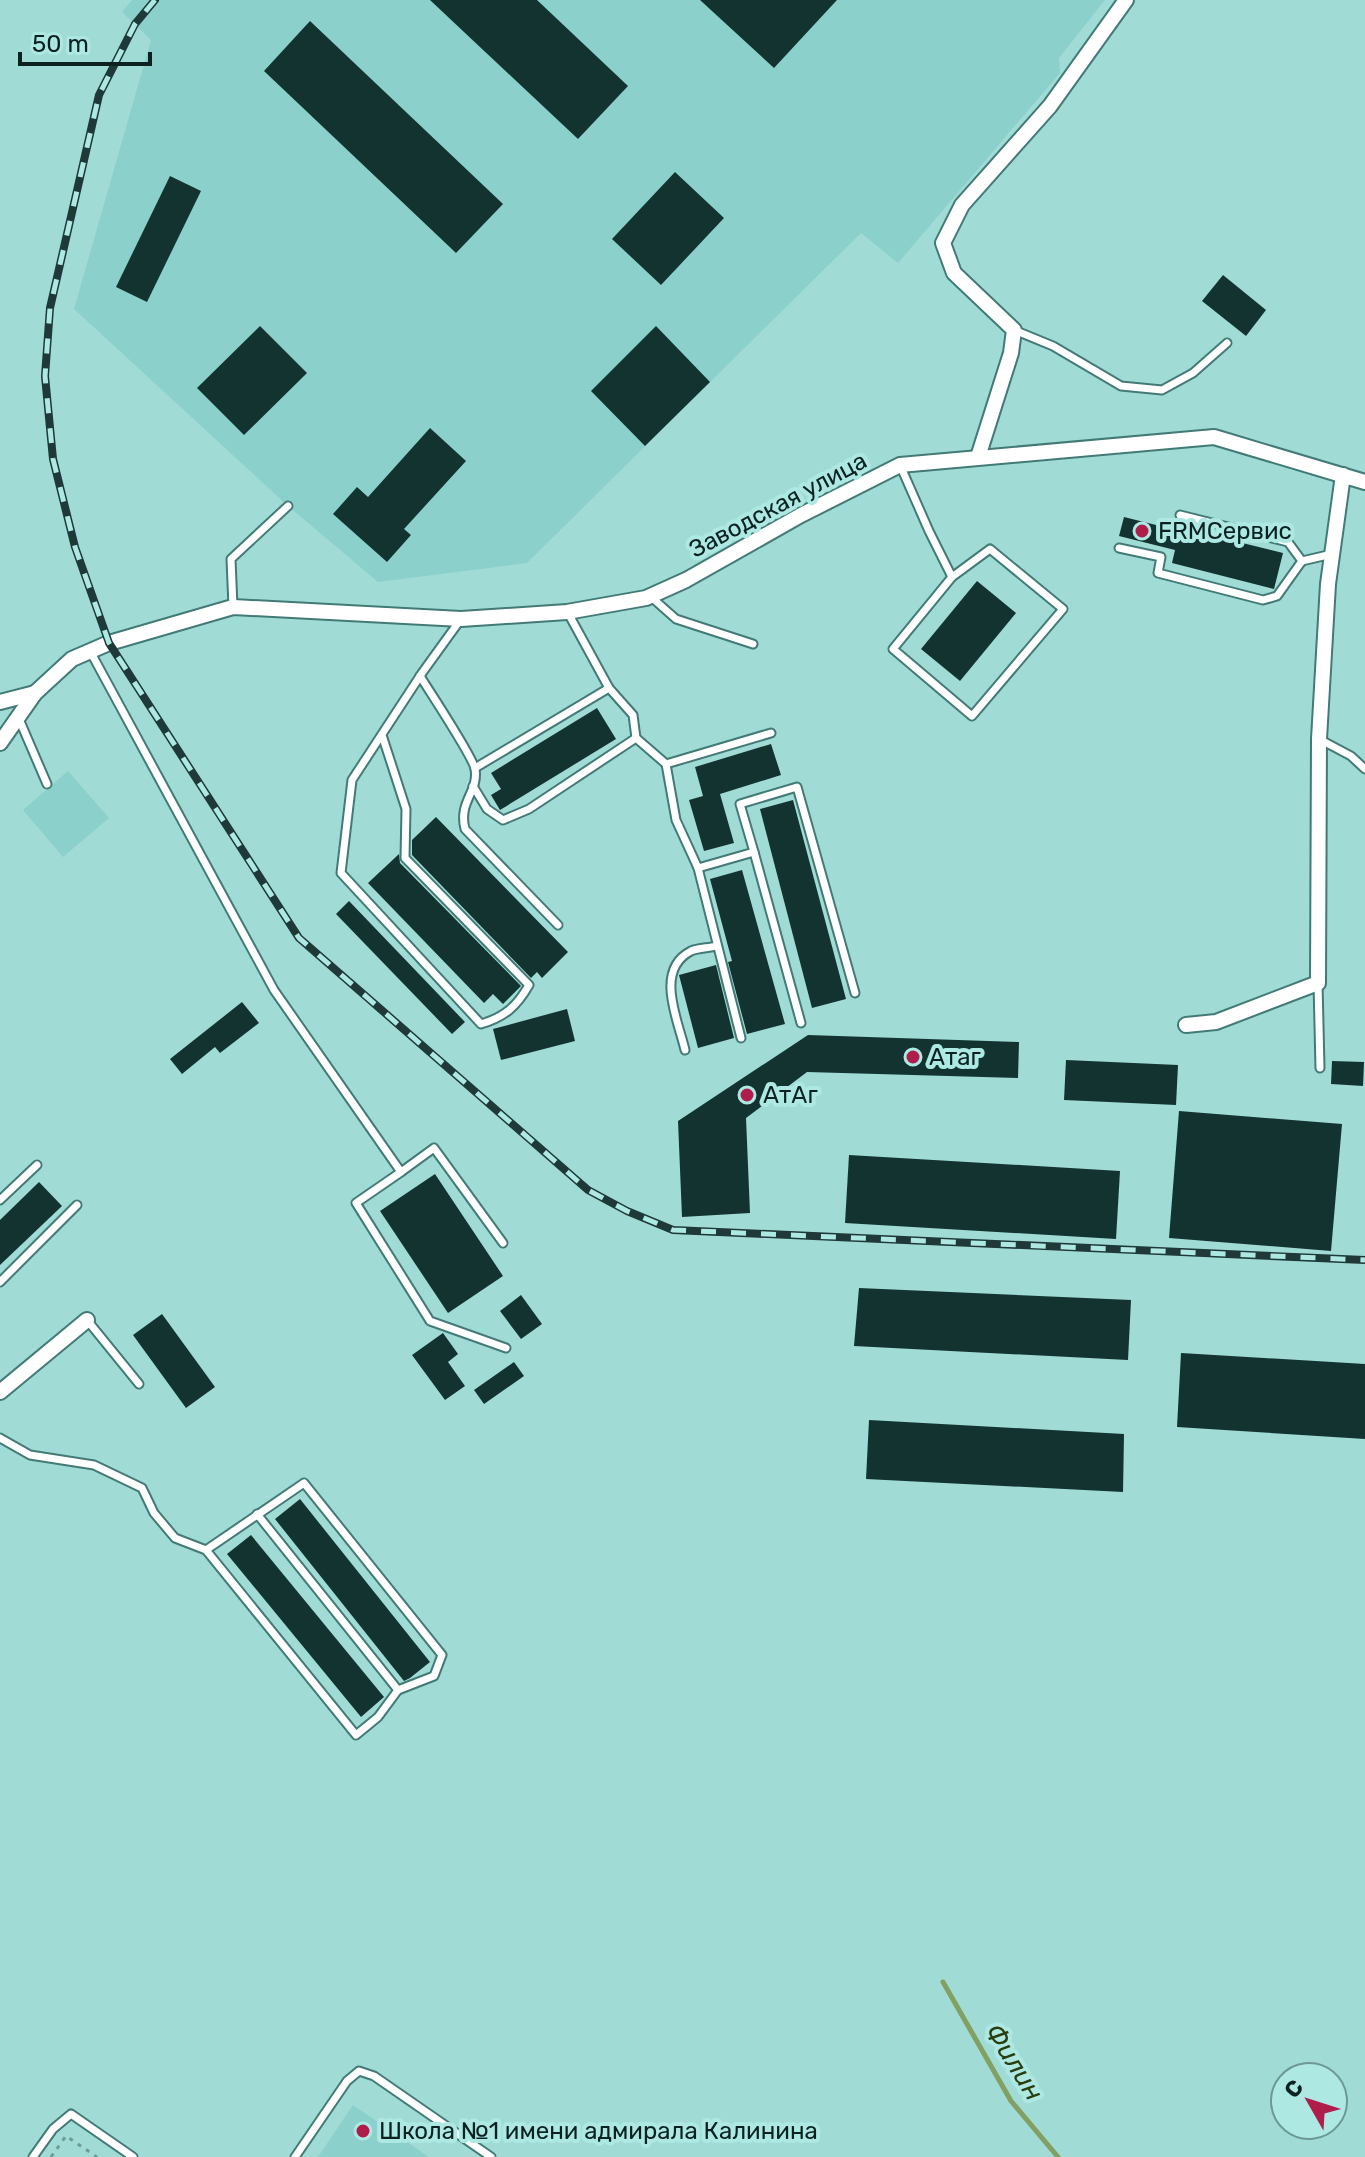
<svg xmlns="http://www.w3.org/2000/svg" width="1365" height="2157" font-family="Rubik,sans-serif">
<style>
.built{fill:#8cd0cc}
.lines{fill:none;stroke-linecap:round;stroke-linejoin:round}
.stream{stroke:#81a061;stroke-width:5}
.building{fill:#133331}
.lane-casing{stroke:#427a76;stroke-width:11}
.street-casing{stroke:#427a76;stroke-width:18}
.path{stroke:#6e9c98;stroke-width:3;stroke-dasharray:4 6;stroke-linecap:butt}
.lane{stroke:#fff;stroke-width:7}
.street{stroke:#fff;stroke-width:14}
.rail-casing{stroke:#1e3938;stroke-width:8}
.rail{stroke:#ade8e3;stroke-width:5;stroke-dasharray:15;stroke-linecap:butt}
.poi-dot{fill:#af1d4a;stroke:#ade8e3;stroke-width:3}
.labels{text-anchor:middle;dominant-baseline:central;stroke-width:8;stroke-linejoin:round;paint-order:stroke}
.street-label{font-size:24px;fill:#0b2221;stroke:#ade8e3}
.poi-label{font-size:24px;fill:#0b2221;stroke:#ade8e3;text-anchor:start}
.water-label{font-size:26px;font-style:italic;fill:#293d0e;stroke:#ade8e3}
</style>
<rect width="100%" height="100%" fill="#a1dbd6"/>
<!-- built -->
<g class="built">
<polygon points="132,0 1105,0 1059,58 1060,73 898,263 861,233 527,563 378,582 288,506 74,309 151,40 122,12"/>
<polygon points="68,771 109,818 63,857 23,810"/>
<polygon points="353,2105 429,2157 318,2157"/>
</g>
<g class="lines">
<!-- stream -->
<polyline class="stream" points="943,1982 1011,2101 1058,2157"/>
</g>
<!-- building -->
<g class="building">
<polygon points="430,0 537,0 628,86 578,139"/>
<polygon points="700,0 837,0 774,68"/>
<polygon points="310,21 503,204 456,253 264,71"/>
<polygon points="675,172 724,218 661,285 612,239"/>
<polygon points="170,176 201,191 147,302 116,287"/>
<polygon points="1223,275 1266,310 1246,336 1202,301"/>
<polygon points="260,326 307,373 244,435 197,388"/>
<polygon points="656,326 710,382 645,446 591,391"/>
<polygon points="430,428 466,461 404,529 411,535 387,562 333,514 357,487 368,497"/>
<polygon points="1124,517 1180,531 1181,528 1283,553 1274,589 1172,563 1175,550 1119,536"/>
<polygon points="977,581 1016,613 960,681 921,649"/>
<polygon points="597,708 616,739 500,810 491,795 501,789 491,773"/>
<polygon points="771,744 781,775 720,794 734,843 704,851 689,800 703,796 695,767"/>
<polygon points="793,800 846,999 812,1008 760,809"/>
<polygon points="436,817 568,952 542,978 537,972 531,978 412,855 412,840"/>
<polygon points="399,854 400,863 521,986 503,1004 493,994 484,1003 368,883"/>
<polygon points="742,870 785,1024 747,1034 728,962 732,961 710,879"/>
<polygon points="349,901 465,1022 452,1034 336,914"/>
<polygon points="716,965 734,1038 698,1048 679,975"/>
<polygon points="242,1002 259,1023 220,1053 215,1047 182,1074 170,1059"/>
<polygon points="567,1009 575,1041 501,1060 493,1029"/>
<polygon points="808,1035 1019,1042 1018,1078 807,1072 746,1118 750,1213 682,1217 678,1121"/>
<polygon points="1066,1060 1178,1065 1176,1105 1064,1100"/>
<polygon points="1332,1061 1364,1062 1363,1086 1331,1084"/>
<polygon points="1179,1111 1342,1124 1331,1251 1169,1238"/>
<polygon points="849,1155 1120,1171 1116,1239 845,1223"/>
<polygon points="435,1174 503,1276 448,1313 380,1211"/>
<polygon points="39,1182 62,1206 0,1265 0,1220"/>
<polygon points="859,1288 1131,1300 1128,1360 854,1346"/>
<polygon points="521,1295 542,1324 521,1339 500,1311"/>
<polygon points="162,1314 215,1387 186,1408 133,1335"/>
<polygon points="443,1333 458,1354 448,1362 465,1386 445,1400 412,1355"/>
<polygon points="1181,1353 1365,1364 1365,1439 1177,1427"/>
<polygon points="514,1362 524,1376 484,1404 474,1390"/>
<polygon points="869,1420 1124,1434 1123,1492 866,1479"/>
<polygon points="300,1499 430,1662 410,1678 404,1681 275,1519"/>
<polygon points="251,1535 384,1697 361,1717 227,1554"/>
</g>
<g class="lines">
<!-- lane casing -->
<g class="lane-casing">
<g id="lane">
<polyline points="1014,330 1053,346 1121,386 1162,390 1193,373 1227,343"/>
<polyline points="900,465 929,531 952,577 893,649 972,716 1063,609 990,549 952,577"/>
<polyline points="1180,515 1288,542 1302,561 1332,554"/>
<polyline points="1119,548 1161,557 1158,573 1263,600 1277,596 1302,561"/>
<polyline points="650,596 676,619 753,644"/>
<polyline points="233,607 231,559 288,506"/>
<polyline points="568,613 609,688"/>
<polyline points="90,651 274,990 401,1172 434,1148 503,1243"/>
<path d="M420,676C430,692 473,757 475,769C479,792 458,801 465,829L558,925"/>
<polyline points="19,719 47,784"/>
<path d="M382,735L406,809L405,858L529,985C517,1006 505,1017 481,1024L341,873L352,780L422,673L461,619"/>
<polyline points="636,738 666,764 676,820 698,868 754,852 740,804 797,787 855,993"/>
<polyline points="1319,739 1351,756 1365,769"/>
<polyline points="666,764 771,733"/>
<polyline points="473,786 487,809 503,820 529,809 636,738 633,715 609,688 475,768"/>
<polyline points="754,852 801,1023"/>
<polyline points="698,868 741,1038"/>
<polyline points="1318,983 1320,1068"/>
<path d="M685,1050C678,1020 654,970 691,951C698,948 709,948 716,946"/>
<polyline points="401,1172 356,1203 430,1321 506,1348"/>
<polyline points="0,1200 37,1165"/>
<polyline points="0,1282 77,1205"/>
<polyline points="87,1320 139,1384"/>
<polyline points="0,1438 30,1455 94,1465 142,1488 154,1513 175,1538 206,1550 356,1735 378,1717 398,1690 434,1676 442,1655 304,1483 206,1550"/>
<polyline points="257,1514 398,1690"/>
<polyline points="33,2157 53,2129 71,2114 133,2157"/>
<polyline points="295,2157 347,2081 359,2071 374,2076 491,2157"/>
</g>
</g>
<!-- street casing -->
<g class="street-casing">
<g id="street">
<polyline points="978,457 1011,353 1014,330 954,273 943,243 962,205 1050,106 1126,0"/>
<polyline points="0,702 35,693"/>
<polyline points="0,743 35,693 72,659 109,643 233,607 461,619 567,612 646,598 686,580 801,515 900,465 1214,437 1365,482"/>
<polyline points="1186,1025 1216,1022 1318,983 1319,739 1328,584 1343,475"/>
<polyline points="0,1392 87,1320"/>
</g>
</g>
<!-- path -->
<polyline class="path" points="51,2157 66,2136 97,2157"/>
<!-- lane -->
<use href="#lane" class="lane"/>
<!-- street -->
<use href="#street" class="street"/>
<!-- rail casing -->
<g class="rail-casing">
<polyline id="rail" points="155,0 135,24 99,95 50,308 45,376 53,459 75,547 109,643 299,938 588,1190 627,1211 673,1230 1365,1260"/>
</g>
<!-- rail -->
<use href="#rail" class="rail"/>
</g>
<!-- markers -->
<g class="poi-dot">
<circle cx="1142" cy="531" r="8"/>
<circle cx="913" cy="1057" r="8"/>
<circle cx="747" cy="1095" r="8"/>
<circle cx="363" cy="2131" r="8"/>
</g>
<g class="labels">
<!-- street labels -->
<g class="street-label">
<text transform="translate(778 505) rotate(-28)">Заводская улица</text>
</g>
<!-- poi labels -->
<g class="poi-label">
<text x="1158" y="531">FRMСервис</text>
<text x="929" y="1057">Атаг</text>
<text x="763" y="1095">АтАг</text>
<text x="379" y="2131">Школа №1 имени адмирала Калинина</text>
</g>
<!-- water labels -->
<g class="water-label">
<text transform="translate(1014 2062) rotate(58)">Филин</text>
</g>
</g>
<!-- north arrow -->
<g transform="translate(1309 2101) rotate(309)"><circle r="38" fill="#ade8e3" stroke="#6c9995" stroke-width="2"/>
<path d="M0-6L14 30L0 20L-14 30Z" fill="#af1d4a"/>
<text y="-12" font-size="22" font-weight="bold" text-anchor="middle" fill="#0b2221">С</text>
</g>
<!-- scale -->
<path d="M20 52v12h130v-12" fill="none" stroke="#0b2221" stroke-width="4"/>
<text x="32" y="52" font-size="24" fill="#0b2221" stroke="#ade8e3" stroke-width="6" paint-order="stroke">50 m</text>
</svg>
